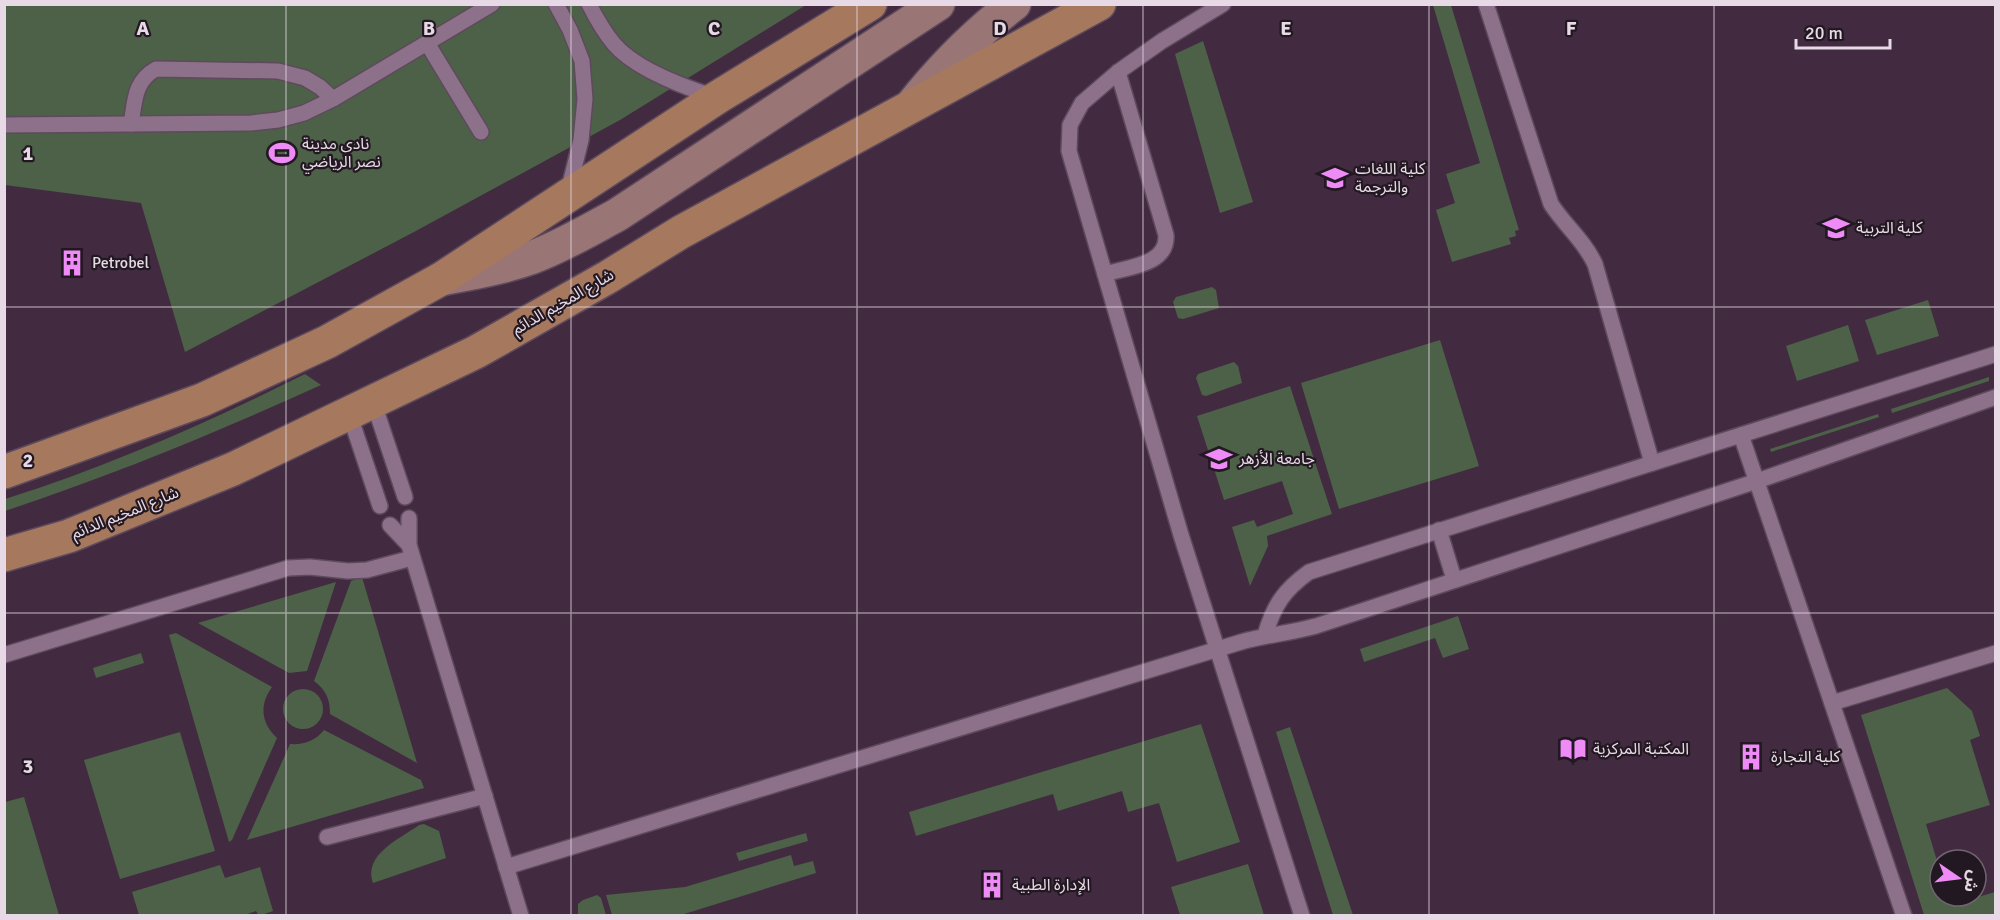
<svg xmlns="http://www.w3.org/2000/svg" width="2000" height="920" font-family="Signika,'Noto Sans Arabic',sans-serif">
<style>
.green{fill:#4c6147}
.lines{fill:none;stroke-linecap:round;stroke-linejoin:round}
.lane-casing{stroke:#5e4a5c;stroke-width:18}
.secondary-casing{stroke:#5e4a5c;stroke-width:36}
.primary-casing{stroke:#5e4a5c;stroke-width:36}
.lane{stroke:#8d718a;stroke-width:15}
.secondary{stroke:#997575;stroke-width:33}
.primary{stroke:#a6795f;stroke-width:33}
.grid{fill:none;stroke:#e8d9e6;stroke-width:1.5;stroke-opacity:0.55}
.labels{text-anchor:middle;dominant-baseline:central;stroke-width:4.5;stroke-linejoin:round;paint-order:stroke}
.poi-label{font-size:16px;fill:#e8d9e6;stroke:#221821;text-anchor:start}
.street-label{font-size:16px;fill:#e8d9e6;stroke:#221821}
.grid-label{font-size:20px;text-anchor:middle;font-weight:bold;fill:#e8d9e6;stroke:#221821;stroke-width:4.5;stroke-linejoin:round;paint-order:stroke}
</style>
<rect width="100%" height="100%" fill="#422b40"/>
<!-- green -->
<g class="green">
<polygon points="5,5 806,5 620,120 414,232 185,352 141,203 5,185"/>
<polygon points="1433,5 1451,5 1519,230 1515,231 1516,236 1509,238 1511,244 1452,262 1436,210 1455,203 1446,174 1480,163"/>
<polygon points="1203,41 1253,202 1220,213 1175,54"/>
<polygon points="1212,287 1216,290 1219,308 1183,319 1178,318 1173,302 1176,297"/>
<polygon points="1928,300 1939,336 1877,355 1865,320"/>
<polygon points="1848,325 1859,361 1797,381 1786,346"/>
<polygon points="1440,340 1479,466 1339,509 1301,383"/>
<polygon points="1234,362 1238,366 1242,383 1206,396 1202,395 1196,378 1198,374"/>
<path d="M305,374L321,385C218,432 113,475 5,511V499C109,466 207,423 305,374Z"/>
<polygon points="1989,377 1989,381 1892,413 1891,409"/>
<polygon points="1290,386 1332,514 1267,536 1268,546 1250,586 1232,527 1254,520 1257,527 1293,514 1282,481 1224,500 1197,416"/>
<polygon points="1878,414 1879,417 1771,452 1770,449"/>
<path d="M362,577L417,763L330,714C330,699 326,690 314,681L351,581Z"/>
<polygon points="336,582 307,671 289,673 198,623"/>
<polygon points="1458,616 1469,649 1443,658 1435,638 1364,662 1360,649"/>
<path d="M176,633L272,687C259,705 261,723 277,738L232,840L229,842L169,635Z"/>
<polygon points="141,653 144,663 96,678 93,668"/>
<polygon points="1947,688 1972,711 1980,736 1970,740 1990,805 1926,824 1940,871 1940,896 1947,896 1951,905 1995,892 1995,915 1924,915 1861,715"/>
<circle cx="303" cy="709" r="20"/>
<polygon points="1201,724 1240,842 1177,862 1159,803 1128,812 1122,791 1058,811 1053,794 916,836 909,812"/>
<polygon points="1290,727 1353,915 1333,915 1276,732"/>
<path d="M324,730L421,780L424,788L247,840L290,744C304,745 315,741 324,730Z"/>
<polygon points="180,732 215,851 120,879 84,760"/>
<polygon points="24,797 59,915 5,915 5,802"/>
<path d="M424,824L439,831L446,858L373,883C363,854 400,839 419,825Z"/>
<polygon points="806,833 808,841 739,861 736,853"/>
<polygon points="791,855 794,866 813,861 816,873 681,915 612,915 606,895 685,887"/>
<polygon points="1248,864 1264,915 1180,915 1171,887"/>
<polygon points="220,865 225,878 260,867 273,911 259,916 256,911 242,916 139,915 132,892"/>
<polygon points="597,895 601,898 606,915 578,915 578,904 583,900"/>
</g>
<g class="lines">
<!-- lane casing -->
<g class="lane-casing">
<g id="lane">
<polyline points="556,4 570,30 582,61 585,99 581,140 568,192"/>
<path d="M589,4C596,18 604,32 614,44C635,69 684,87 715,97"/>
<polyline points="1223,4 1162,41 1118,72 1082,103 1070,125 1069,151 1181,535 1302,916"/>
<path d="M1486,4L1551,204C1566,227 1583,239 1595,264L1652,463"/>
<polyline points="427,43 481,132"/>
<path d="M131,124C135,101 134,81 156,69L278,71L305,78L320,87L333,99"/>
<polyline points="4,125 251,123 278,120 304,113 333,99 492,4"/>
<path d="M1105,274C1128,267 1168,265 1166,235L1118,72"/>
<polyline points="373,401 405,497"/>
<polyline points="349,413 380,506"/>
<polyline points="1741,435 1904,916"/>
<polyline points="409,518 409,545 521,916"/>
<polyline points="390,525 409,545"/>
<polyline points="1439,530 1454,579"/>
<path d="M1265,635C1274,605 1284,590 1309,572L1996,354"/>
<polyline points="4,655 288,568 310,567 348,571 367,570 412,558"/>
<polyline points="1832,703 1996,653"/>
<polyline points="327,837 485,796"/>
<path d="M506,867L1241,642C1266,635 1291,633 1316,626L1757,481L1996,397"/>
</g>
</g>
<!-- secondary casing -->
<g class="secondary-casing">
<g id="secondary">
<path d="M912,105C942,67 975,34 1014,4"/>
<path d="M441,279C472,273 503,268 533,257C562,246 589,230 617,215L938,4"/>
</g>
</g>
<!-- primary casing -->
<g class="primary-casing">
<g id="primary">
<polyline points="4,472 202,400 327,342 441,279 718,97 870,4"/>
<polyline points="4,555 69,536 233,469 476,352 608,277 681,232 1099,4"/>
</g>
</g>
<!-- lane -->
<use href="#lane" class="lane"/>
<!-- secondary -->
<use href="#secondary" class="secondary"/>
<!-- primary -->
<use href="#primary" class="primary"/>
</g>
<!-- grid -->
<path class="grid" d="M286,4V916M571,4V916M857,4V916M1143,4V916M1429,4V916M1714,4V916M4,307H1996M4,613H1996"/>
<!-- icons -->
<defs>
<g id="stadium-bare" transform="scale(2.07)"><path d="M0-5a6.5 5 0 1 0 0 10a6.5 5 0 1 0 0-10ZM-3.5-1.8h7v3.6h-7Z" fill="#ef8bf7" stroke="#221821" stroke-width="2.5" paint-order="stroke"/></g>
<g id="university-bare" transform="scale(2.07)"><path d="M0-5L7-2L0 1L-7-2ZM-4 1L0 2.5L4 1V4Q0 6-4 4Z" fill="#ef8bf7" stroke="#221821" stroke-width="2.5" paint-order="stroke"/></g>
<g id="building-bare" transform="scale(2.07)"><path d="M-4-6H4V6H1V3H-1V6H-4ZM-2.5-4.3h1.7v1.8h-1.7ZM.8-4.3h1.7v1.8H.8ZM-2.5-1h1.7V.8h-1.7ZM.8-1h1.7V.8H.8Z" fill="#ef8bf7" stroke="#221821" stroke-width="2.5" paint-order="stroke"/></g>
<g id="library-bare" transform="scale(2.07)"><path d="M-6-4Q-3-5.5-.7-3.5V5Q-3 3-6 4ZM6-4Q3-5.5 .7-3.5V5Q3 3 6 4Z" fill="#ef8bf7" stroke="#221821" stroke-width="2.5" paint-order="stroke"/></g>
</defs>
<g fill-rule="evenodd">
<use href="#stadium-bare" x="282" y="153"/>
<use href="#university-bare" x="1335" y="178"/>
<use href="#university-bare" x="1836" y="228"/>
<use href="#building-bare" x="72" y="263"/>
<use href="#university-bare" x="1219" y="459"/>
<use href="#library-bare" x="1573" y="749"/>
<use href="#building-bare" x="1751" y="757"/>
<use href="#building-bare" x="992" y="885"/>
</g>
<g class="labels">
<!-- poi labels -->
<g class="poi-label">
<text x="302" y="144">نادي مدينة<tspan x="302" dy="18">نصر الرياضي</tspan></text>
<text x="1355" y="169">كلية اللغات<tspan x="1355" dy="18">والترجمة</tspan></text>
<text x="1856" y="228">كلية التربية</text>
<text x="92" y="263">Petrobel</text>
<text x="1239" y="459">جامعة الأزهر</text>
<text x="1593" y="749">المكتبة المركزية</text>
<text x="1771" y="757">كلية التجارة</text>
<text x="1012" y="885">الإدارة الطبية</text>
</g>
<!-- street labels -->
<g class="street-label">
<text transform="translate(563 302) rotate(-30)">شارع المخيم الدائم</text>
<text transform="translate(125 513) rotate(-22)">شارع المخيم الدائم</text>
</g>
</g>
<g class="grid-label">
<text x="143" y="35">A</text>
<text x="429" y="35">B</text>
<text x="714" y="35">C</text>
<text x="1000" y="35">D</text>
<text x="1286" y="35">E</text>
<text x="1571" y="35">F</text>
<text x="28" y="160">1</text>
<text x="28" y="467">2</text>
<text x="28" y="773">3</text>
</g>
<!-- border -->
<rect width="2000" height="920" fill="none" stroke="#e8d9e6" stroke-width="12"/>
<!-- north arrow -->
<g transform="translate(1958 878) rotate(104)"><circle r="28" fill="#221821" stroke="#716570" stroke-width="1.5"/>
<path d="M0-4.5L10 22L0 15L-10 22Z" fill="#ef8bf7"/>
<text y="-9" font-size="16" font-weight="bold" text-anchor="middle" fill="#e8d9e6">ش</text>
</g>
<!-- scale -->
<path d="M1796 39v9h94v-9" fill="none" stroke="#e8d9e6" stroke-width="3"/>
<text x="1805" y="39" font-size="18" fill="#e8d9e6" stroke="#221821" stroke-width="4.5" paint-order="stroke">20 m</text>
</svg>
